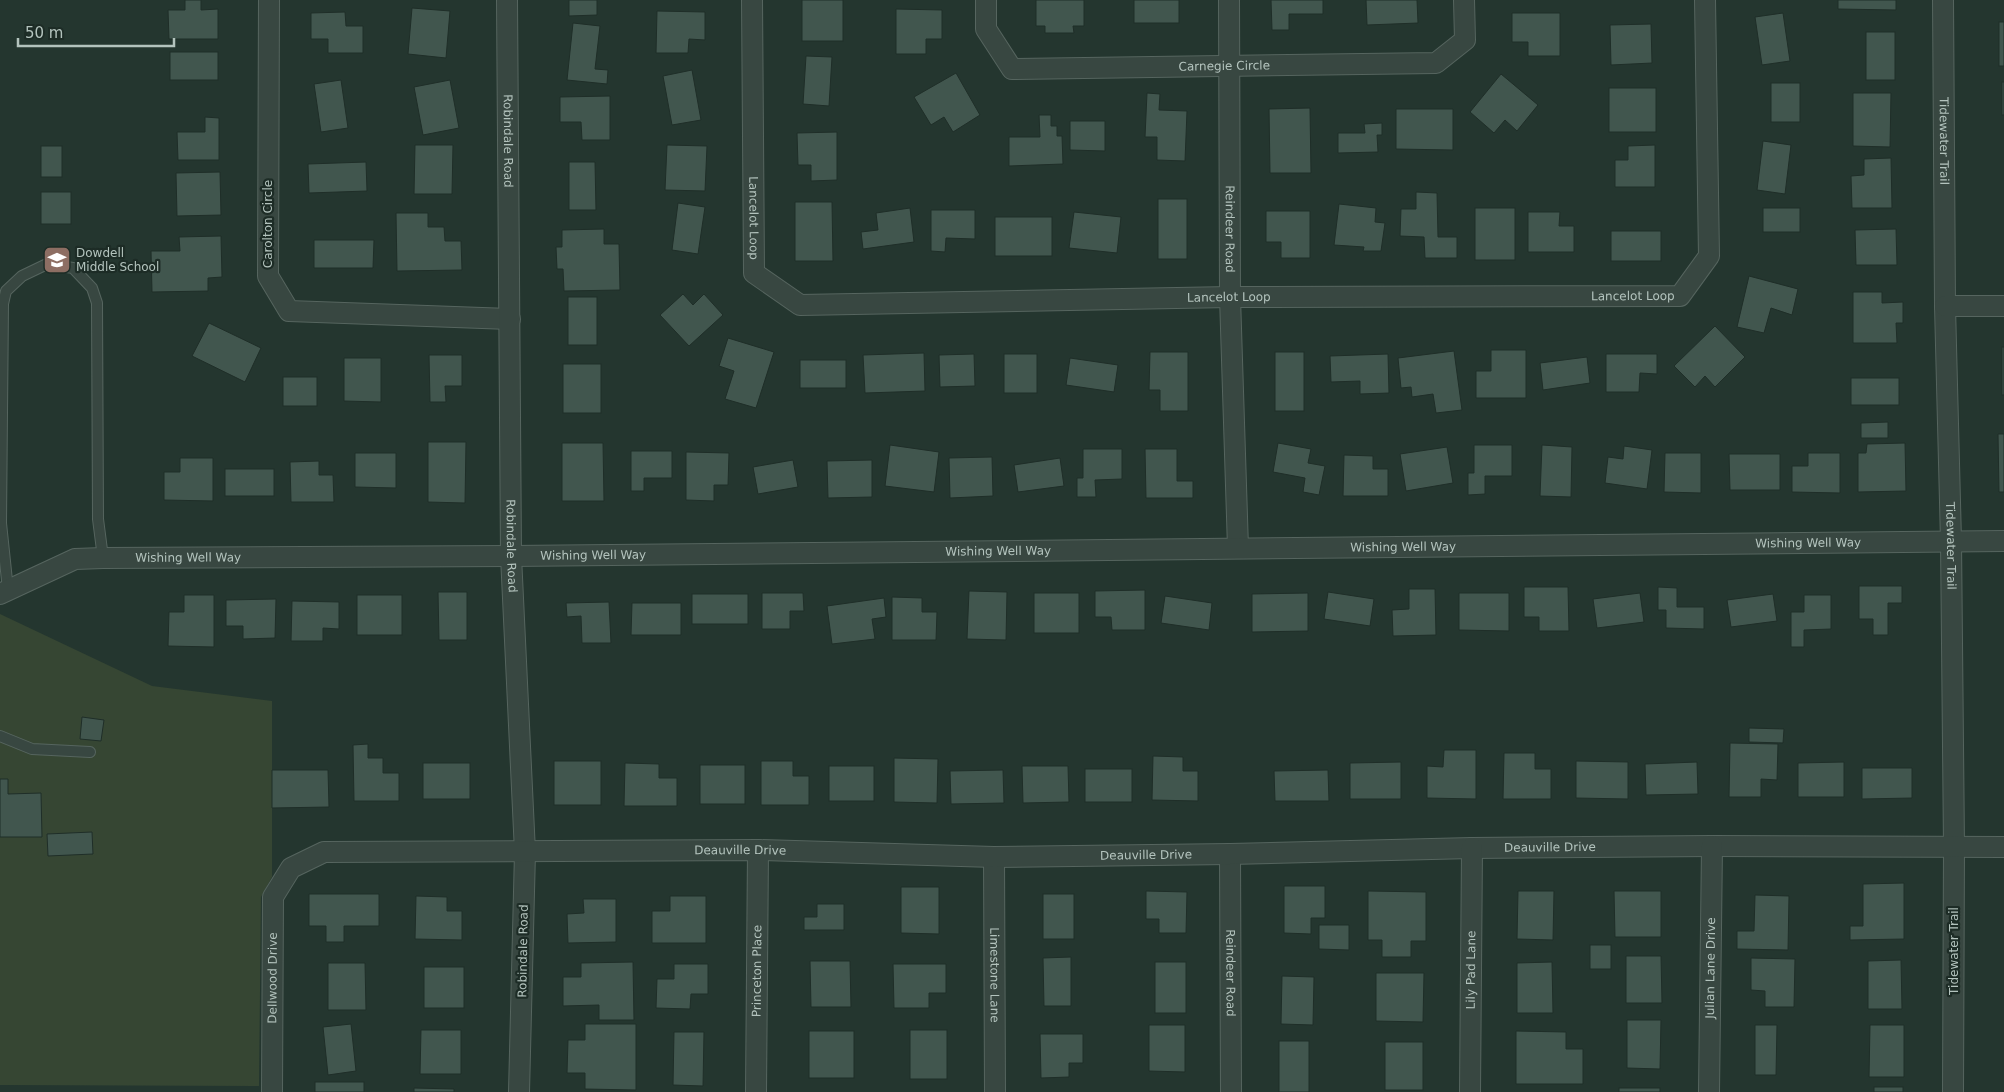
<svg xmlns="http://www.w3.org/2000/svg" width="2004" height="1092" font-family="'DejaVu Sans',sans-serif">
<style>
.green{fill:#364633}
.building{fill:#41564e;stroke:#1f2e28}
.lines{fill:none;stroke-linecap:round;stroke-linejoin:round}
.lane-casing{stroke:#56655f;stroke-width:12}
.street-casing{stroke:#56655f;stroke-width:22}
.lane{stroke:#384741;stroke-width:10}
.street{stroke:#384741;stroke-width:20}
.labels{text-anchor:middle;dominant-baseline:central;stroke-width:4.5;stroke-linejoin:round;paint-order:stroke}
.street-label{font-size:12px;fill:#b3c3bd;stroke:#1d2c26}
.poi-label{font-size:12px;fill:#b3c3bd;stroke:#1d2c26;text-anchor:start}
</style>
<rect width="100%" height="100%" fill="#24362f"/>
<!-- green -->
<polygon class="green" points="0,614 152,686 272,701 272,877 261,897 259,1086 0,1085"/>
<!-- building -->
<g class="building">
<polygon points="185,0 201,0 201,10 218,9 218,39 169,39 168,10 185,10"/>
<polygon points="569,0 597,0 597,15 569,16"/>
<rect x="802" y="0" width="41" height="41"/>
<polygon points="1036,0 1084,0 1084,26 1073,26 1074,33 1045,33 1045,26 1036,26"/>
<rect x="1134" y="0" width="45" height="23"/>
<polygon points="1271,0 1323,0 1323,14 1289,14 1289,30 1272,30"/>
<polygon points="1366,0 1417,0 1418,23 1367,25"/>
<polygon points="1838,0 1896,0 1896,10 1838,9"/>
<polygon points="412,8 450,11 446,58 408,54"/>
<polygon points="896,9 942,10 942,39 926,39 926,54 896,54"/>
<polygon points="657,11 705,12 705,40 689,39 688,53 656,53"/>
<polygon points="345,12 346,26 363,26 363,53 328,53 328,39 311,39 311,13"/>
<polygon points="1512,13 1560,13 1560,56 1528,56 1528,42 1512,42"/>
<polygon points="1783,13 1790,61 1762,65 1755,17"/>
<rect x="1999" y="22" width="5" height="44"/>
<polygon points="573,23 600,26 595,69 608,70 607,84 567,80"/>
<polygon points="1651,24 1652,63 1611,65 1610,25"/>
<rect x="1866" y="32" width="29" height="48"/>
<rect x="170" y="52" width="48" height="28"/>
<polygon points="806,56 832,57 829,106 803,104"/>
<polygon points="692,70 701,120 672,125 663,76"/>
<polygon points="956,73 980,115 953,132 944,117 931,125 914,97"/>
<polygon points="1501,74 1538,105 1517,131 1505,120 1494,133 1470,112"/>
<polygon points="341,80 348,128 321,132 314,84"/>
<polygon points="450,80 459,128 423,135 414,87"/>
<rect x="2002" y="82" width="2" height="33"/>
<rect x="1771" y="83" width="29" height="39"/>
<rect x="1609" y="88" width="47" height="44"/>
<polygon points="1147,93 1160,94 1159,110 1187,111 1185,161 1157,160 1157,137 1145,137"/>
<polygon points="1853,93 1891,93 1890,147 1853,146"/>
<polygon points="610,96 610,140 582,140 581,122 560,122 560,97"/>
<polygon points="1310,108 1311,173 1270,173 1269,109"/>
<polygon points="1396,109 1453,109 1453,150 1396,149"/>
<polygon points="1039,115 1051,115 1051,126 1057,126 1057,136 1062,136 1063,164 1009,166 1009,137 1040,137"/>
<polygon points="205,117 219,118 219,160 178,160 177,132 205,132"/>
<polygon points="1070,121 1105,121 1105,151 1070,150"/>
<polygon points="1382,123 1382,135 1377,135 1378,152 1338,153 1338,133 1365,133 1364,124"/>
<polygon points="837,132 837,180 811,181 811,165 798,165 797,133"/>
<polygon points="1763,141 1791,145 1785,194 1757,190"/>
<polygon points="415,145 453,145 452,194 414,194"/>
<polygon points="667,145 707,146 705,191 665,190"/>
<polygon points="1655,145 1655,187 1615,187 1615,160 1628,160 1628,146"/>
<rect x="41" y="146" width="21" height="31"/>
<polygon points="1891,158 1892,208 1852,208 1851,176 1864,175 1864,159"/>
<polygon points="366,162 367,191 309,193 308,164"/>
<polygon points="569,162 595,162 596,210 569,210"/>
<polygon points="220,172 221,215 177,216 176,173"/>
<rect x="41" y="192" width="30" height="32"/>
<polygon points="1416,192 1437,193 1438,237 1457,237 1457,258 1425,258 1424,237 1400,236 1401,209 1416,209"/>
<rect x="1158" y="199" width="29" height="60"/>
<polygon points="795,202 832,202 833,261 795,261"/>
<polygon points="678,203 705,207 698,254 672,250"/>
<polygon points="1339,204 1376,208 1375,222 1385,223 1381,251 1363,251 1364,247 1334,245"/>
<polygon points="910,208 914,242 863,249 861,232 878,230 876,213"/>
<rect x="1475" y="208" width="40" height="52"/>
<rect x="1763" y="208" width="37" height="24"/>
<polygon points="931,210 975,210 975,239 946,238 945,252 931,251"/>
<polygon points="1266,211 1310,211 1310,258 1281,258 1281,242 1266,242"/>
<polygon points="1074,212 1121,217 1117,253 1069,248"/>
<polygon points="1528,212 1560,212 1559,226 1574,226 1574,252 1528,252"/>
<polygon points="396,213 428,213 428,227 444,227 445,241 461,241 462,270 397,271"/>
<rect x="995" y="217" width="57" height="39"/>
<polygon points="604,229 604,244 619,244 620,290 564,291 563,269 557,269 556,247 562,247 562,230"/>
<polygon points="1896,229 1897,265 1856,265 1855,230"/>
<rect x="1611" y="231" width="50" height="30"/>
<polygon points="221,236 222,277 208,278 208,291 152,292 151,251 180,251 179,237"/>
<polygon points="314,240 374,240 373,268 314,268"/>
<polygon points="1749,276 1798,289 1792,315 1771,308 1764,333 1737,327"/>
<polygon points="1853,292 1882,292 1882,303 1903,302 1903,323 1896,323 1897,343 1853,343"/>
<polygon points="683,294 693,305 704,294 723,315 689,346 660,315"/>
<rect x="568" y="297" width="29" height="48"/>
<polygon points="209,323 261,348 245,382 192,356"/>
<polygon points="1715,326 1745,357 1715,387 1705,376 1695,387 1674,366"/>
<polygon points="728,338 774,352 756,408 725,399 734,371 719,366"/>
<rect x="2002" y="347" width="2" height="48"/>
<polygon points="1491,350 1526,350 1526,398 1476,398 1476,371 1491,371"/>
<polygon points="1454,351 1462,410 1436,413 1433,394 1412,397 1411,387 1401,388 1398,358"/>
<polygon points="1150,352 1188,352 1188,411 1160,411 1160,390 1149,390"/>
<rect x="1275" y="352" width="29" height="59"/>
<polygon points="924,353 925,391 865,393 863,355"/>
<polygon points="974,354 975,386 940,387 939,355"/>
<rect x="1004" y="354" width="33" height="39"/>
<polygon points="1388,354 1389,393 1360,394 1360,381 1331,382 1330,356"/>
<polygon points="1606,354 1657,354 1657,374 1640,373 1639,392 1606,392"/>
<polygon points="429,355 462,355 462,386 445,386 446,402 430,402"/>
<polygon points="1587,357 1590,383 1543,390 1540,363"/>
<polygon points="344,358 381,358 381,402 344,401"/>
<polygon points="1070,358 1118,365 1114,392 1066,385"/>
<rect x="800" y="360" width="46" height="28"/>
<rect x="563" y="364" width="38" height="49"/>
<rect x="283" y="377" width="34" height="29"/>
<rect x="1851" y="378" width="48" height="27"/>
<polygon points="1888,422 1888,438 1861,438 1861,423"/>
<polygon points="1998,434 2004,434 2004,492 1999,492"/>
<polygon points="428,442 466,442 465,503 428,502"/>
<polygon points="562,443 603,443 604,501 562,501"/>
<polygon points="1278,443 1311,449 1308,463 1325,466 1319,495 1303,492 1305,478 1273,472"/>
<polygon points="1905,443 1906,491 1858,492 1858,453 1866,453 1867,444"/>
<polygon points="890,445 939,452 934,492 885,486"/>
<polygon points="1474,445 1512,445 1512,476 1485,476 1485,494 1468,495 1468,473 1474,473"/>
<polygon points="1542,445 1572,447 1571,497 1540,496"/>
<polygon points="1624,446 1652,450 1647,489 1605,483 1608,457 1623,459"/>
<polygon points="1447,447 1453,483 1406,491 1400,454"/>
<polygon points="1083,449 1122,449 1122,479 1095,480 1096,497 1077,497 1077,478 1083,478"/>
<polygon points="1145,449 1177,449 1177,481 1193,481 1193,498 1146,498"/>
<polygon points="631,451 672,451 672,478 644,478 644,491 631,491"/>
<polygon points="686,452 729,453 728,485 714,485 714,501 686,500"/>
<polygon points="355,453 396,453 396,488 355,487"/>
<polygon points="1665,453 1701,453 1701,493 1664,492"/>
<polygon points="1808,453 1840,453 1840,493 1792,492 1792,466 1808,466"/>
<polygon points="1729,454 1780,454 1780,490 1730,490"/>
<polygon points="1344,455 1373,456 1373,469 1388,469 1388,496 1343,496"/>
<polygon points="992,457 993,496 950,498 949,458"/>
<polygon points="180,458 213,458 213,501 164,500 164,472 180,472"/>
<polygon points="1060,458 1064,486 1018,492 1014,465"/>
<polygon points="793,460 798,487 758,494 753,467"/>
<polygon points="872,460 872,497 828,498 827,461"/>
<polygon points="319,461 319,475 333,475 334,502 291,502 290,462"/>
<rect x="225" y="469" width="49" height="27"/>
<polygon points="1859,586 1902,586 1902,603 1888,603 1888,635 1873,635 1873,619 1859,619"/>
<polygon points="1524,587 1568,587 1569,631 1539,631 1539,617 1524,617"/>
<polygon points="1658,587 1677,588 1677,607 1704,607 1704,629 1666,628 1666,610 1658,610"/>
<polygon points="1409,589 1435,589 1436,635 1393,636 1392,610 1409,609"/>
<polygon points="1145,590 1145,630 1112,630 1111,617 1095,617 1095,591"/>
<polygon points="969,591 1007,592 1006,640 967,639"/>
<polygon points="438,592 467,592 467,640 439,640"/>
<polygon points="1328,592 1374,599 1370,626 1324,619"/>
<polygon points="762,593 803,593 804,611 790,611 790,629 762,629"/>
<rect x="1034" y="593" width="45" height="40"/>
<polygon points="1308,593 1308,631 1252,632 1252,594"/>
<polygon points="1459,593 1509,593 1509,631 1459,630"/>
<polygon points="1640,593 1644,622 1597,628 1593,599"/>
<rect x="692" y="594" width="56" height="30"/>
<polygon points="1773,594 1777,621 1731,627 1727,600"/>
<polygon points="184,595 214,595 214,647 168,646 169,612 184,612"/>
<rect x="357" y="595" width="45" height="40"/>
<polygon points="1804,595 1831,595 1831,629 1804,630 1804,647 1791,647 1791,612 1804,612"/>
<polygon points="1165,596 1212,603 1209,630 1161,623"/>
<polygon points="892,597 922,598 922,612 937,612 936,640 892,640"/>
<polygon points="884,598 886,617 872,619 875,639 832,644 827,606"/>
<polygon points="276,599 275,638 243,639 243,626 226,626 226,600"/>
<polygon points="292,601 339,602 339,629 323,628 323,641 291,641"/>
<polygon points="609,602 611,643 582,643 581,616 567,617 566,603"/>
<polygon points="632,603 681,603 681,635 631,635"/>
<polygon points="82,717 104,720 101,741 80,739"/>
<polygon points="1749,728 1784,729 1783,743 1749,742"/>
<polygon points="1730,743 1778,744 1777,780 1761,779 1761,797 1729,797"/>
<polygon points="368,744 368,758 383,758 383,773 399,773 399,801 354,801 353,745"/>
<polygon points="1444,750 1476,750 1476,799 1427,798 1427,766 1443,767"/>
<polygon points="1504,753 1535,753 1535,769 1551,769 1551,799 1503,799"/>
<polygon points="1153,756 1183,757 1183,771 1198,771 1198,801 1152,800"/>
<polygon points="894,758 938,759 937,803 894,802"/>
<rect x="554" y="761" width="47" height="44"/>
<polygon points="761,761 793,761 793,776 809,776 809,805 761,805"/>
<polygon points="1576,761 1628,762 1628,799 1576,798"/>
<polygon points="1401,762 1401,799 1350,799 1350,763"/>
<polygon points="1697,762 1698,794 1646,795 1645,764"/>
<polygon points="1844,762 1844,797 1798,797 1798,763"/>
<rect x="423" y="763" width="47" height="36"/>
<polygon points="625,763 659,764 659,778 677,778 677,806 624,806"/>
<rect x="700" y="765" width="45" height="39"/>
<rect x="829" y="766" width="45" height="35"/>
<polygon points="1022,766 1068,766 1069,802 1023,803"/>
<polygon points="1862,768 1912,768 1912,798 1862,799"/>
<rect x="1085" y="769" width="47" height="33"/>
<polygon points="272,770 328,770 329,807 272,808"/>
<polygon points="1003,770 1004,803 951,804 950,771"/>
<polygon points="1328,770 1329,801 1275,801 1274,771"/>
<polygon points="0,779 8,779 8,794 41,793 42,837 0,837"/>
<polygon points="92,832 93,854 48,856 47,834"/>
<polygon points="1904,883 1904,939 1850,940 1850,926 1863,926 1863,884"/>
<polygon points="1284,886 1325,886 1325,918 1311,918 1311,934 1284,933"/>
<polygon points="901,887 939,887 939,934 901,933"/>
<polygon points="1146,891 1187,892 1186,933 1159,933 1159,919 1146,919"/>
<polygon points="1368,891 1426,892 1426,941 1411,941 1411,957 1382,957 1382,940 1368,940"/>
<polygon points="1518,891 1554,891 1553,940 1517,939"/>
<polygon points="1614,891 1661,891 1661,937 1615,937"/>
<polygon points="309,894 379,894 379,926 344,926 344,942 326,942 326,926 309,926"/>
<rect x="1043" y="894" width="31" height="45"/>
<polygon points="1755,895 1789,896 1788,950 1737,949 1737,931 1754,931"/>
<polygon points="416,896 447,897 447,911 462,911 462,940 415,939"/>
<polygon points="670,896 706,896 706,943 652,943 652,911 670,911"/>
<polygon points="583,899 616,899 616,942 568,943 567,914 584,913"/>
<polygon points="817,904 844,904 844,930 804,930 804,917 817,917"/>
<polygon points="1319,925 1349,925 1349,950 1319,949"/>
<rect x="1590" y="945" width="21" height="24"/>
<polygon points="1626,956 1661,956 1662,1003 1626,1003"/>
<polygon points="1071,957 1071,1006 1044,1006 1043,958"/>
<polygon points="1751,958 1795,959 1794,1007 1765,1007 1765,991 1751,990"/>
<polygon points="1901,960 1902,1009 1868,1009 1868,961"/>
<polygon points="810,961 850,961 851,1007 811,1007"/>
<polygon points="633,962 634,1020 599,1020 599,1005 563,1006 563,977 581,977 581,963"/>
<rect x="1155" y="962" width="31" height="51"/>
<polygon points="1552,962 1553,1013 1517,1013 1517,963"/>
<polygon points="328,963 365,963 366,1010 328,1010"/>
<polygon points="674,964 708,964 708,994 691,994 690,1009 656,1008 657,979 674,979"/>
<polygon points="893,964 946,964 946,993 929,993 929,1008 894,1008"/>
<rect x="424" y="967" width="40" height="41"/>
<polygon points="1376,973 1424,973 1423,1022 1376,1021"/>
<polygon points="1282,976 1314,977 1313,1025 1281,1024"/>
<polygon points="1627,1020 1661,1020 1660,1069 1627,1068"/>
<polygon points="351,1024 356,1071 328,1075 323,1027"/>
<polygon points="585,1024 636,1024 636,1090 585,1089 585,1073 567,1073 568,1040 585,1040"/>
<polygon points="1149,1025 1185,1025 1185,1072 1149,1071"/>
<polygon points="1755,1025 1777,1025 1776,1075 1755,1075"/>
<polygon points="1870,1025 1904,1025 1904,1077 1869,1077"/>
<polygon points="421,1030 461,1030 461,1074 420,1074"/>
<rect x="910" y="1030" width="37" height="49"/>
<rect x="809" y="1031" width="45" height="47"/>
<polygon points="1516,1031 1566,1032 1566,1049 1583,1049 1583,1084 1516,1084"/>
<polygon points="674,1032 704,1032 703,1086 673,1085"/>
<polygon points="1040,1034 1083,1034 1083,1063 1069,1063 1069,1077 1041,1078"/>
<rect x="1279" y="1041" width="30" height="51"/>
<rect x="1385" y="1042" width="38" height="48"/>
<rect x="315" y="1082" width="49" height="10"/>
<rect x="1874" y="1087" width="29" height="5"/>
<polygon points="414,1088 454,1089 454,1092 414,1092"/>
<rect x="1619" y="1088" width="41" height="4"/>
</g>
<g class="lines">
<!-- lane casing -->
<g class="lane-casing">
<g id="lane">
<polyline points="8,590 1,523 3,304 6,291 22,276 47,264 73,268 92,288 97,303 98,519 103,558"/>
<polyline points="0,736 32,749 90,752"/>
</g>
</g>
<!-- street casing -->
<g class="street-casing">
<g id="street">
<polyline points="269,0 268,276 289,311 510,319"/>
<path id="s1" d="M507,0L511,556L525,852L519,1092"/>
<path id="s2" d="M752,0L754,273L800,305L1230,297L1680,296L1709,256L1705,0"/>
<path id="s3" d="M986,0V29L1012,69L1436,63L1465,40L1464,0"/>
<path id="s4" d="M1229,0L1230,297L1238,548"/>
<path id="s5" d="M1943,0L1945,306L1951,541L1954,847L1953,1092"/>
<polyline points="1945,306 2004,306"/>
<path id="s6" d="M0,594L75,559L103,558L511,556L2004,541"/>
<path id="s7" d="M1230,854L1231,1092"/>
<path id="s8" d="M994,857L995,1092"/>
<path id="s9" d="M272,1092L273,897L291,868L324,852L758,850L994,857L1230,854L1472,848L1712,846L2004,847"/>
<path id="s10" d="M756,1092L758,850"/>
<path id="s11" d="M1470,1092L1472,848"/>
<path id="s12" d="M1709,1092L1712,846"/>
</g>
</g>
<!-- lane -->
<use href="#lane" class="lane"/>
<!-- street -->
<use href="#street" class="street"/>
</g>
<!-- icons -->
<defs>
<g id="school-square" transform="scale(1.4375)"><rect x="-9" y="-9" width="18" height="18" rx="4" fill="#8d6e63" stroke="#1d2c26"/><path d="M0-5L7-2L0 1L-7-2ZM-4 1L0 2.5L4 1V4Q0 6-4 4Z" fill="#fff"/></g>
</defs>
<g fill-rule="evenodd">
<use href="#school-square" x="57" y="260"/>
</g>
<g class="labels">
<!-- street labels -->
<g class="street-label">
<text stroke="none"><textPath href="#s3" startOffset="289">Carnegie Circle</textPath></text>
<text stroke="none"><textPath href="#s1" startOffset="141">Robindale Road</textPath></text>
<text stroke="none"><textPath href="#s5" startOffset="141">Tidewater Trail</textPath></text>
<text stroke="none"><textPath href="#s2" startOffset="218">Lancelot Loop</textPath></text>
<text transform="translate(268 224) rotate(-90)">Carolton Circle</text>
<text stroke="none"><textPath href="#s4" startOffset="229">Reindeer Road</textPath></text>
<text stroke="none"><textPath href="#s2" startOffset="1162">Lancelot Loop</textPath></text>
<text stroke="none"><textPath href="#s2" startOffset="758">Lancelot Loop</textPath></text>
<text stroke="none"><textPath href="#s6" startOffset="1816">Wishing Well Way</textPath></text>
<text stroke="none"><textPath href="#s1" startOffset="546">Robindale Road</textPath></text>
<text stroke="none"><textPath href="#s6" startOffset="1411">Wishing Well Way</textPath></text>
<text stroke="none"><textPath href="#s5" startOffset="546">Tidewater Trail</textPath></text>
<text stroke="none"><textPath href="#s6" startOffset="1006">Wishing Well Way</textPath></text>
<text stroke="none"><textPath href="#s6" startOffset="601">Wishing Well Way</textPath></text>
<text stroke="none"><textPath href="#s6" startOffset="196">Wishing Well Way</textPath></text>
<text stroke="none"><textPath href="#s9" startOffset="1492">Deauville Drive</textPath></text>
<text stroke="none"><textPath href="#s9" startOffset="682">Deauville Drive</textPath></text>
<text stroke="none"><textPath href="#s9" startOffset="1088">Deauville Drive</textPath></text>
<text transform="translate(523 951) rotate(-89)">Robindale Road</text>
<text transform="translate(1954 951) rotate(-90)">Tidewater Trail</text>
<text stroke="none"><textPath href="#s12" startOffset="124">Julian Lane Drive</textPath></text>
<text stroke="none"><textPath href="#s11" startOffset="122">Lily Pad Lane</textPath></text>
<text stroke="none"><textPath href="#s10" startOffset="121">Princeton Place</textPath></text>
<text stroke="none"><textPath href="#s7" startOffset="119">Reindeer Road</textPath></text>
<text stroke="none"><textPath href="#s8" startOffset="118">Limestone Lane</textPath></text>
<text stroke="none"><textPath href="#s9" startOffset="114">Dellwood Drive</textPath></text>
</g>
<!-- poi labels -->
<g class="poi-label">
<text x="76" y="253">Dowdell<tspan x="76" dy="14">Middle School</tspan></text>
</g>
</g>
<!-- scale -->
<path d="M18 38v8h156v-8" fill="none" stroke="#b3c3bd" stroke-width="2.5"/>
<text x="25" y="38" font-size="15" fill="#b3c3bd" stroke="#1d2c26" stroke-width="4" paint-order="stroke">50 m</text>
</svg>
